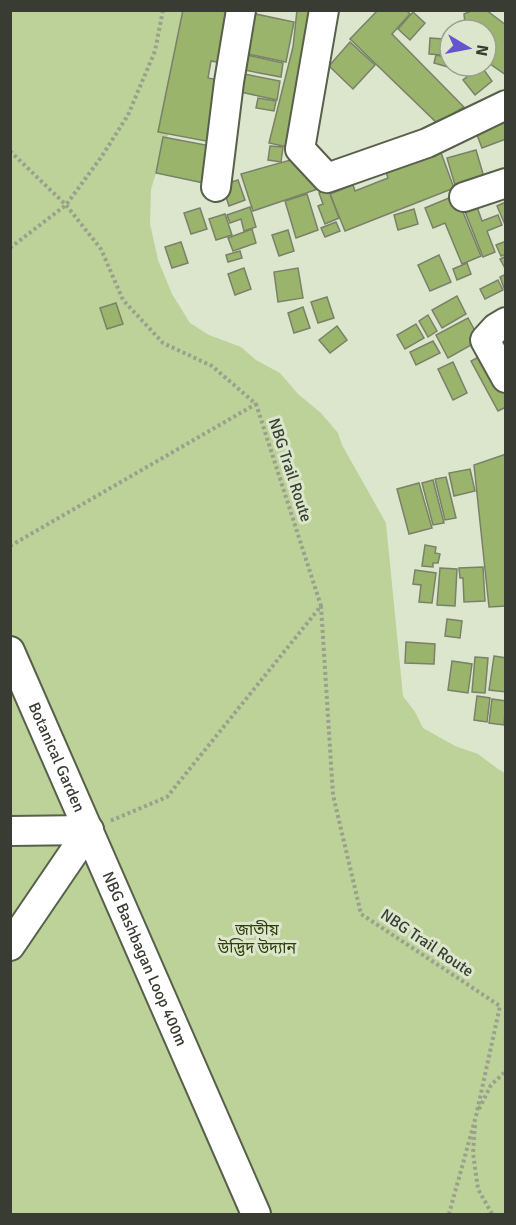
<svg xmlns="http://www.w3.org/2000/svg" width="516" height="1225" font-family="Signika,'Noto Sans Bengali',sans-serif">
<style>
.green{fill:#bdd298}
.building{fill:#9bb46b;stroke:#79816a;stroke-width:1.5}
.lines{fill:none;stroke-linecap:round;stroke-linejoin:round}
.minor-casing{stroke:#57604a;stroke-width:32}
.path{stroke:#99a18e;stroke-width:4;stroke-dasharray:3 3;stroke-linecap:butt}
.minor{stroke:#fff;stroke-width:28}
.labels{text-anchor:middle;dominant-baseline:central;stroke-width:6;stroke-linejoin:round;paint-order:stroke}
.street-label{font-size:16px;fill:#383c32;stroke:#dce6cd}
.park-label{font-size:16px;fill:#2f3e06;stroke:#dce6cd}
</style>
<rect width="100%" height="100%" fill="#dce6cd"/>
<!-- green -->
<polygon class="green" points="10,11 201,11 169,132 151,189 150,224 158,260 172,294 190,323 209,335 241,347 256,360 280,373 298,394 321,413 338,433 342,445 386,523 403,696 415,712 423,728 455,746 478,754 498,769 505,773 505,1214 11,1214"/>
<!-- building -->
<g class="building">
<polygon points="183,10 237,10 227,64 211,61 208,78 223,81 211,142 158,132"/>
<polygon points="297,10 315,10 288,147 269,143 293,47"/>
<polygon points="378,10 406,10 410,14 392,34 464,107 438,124 350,39"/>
<polygon points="473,10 486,10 506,25 506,75 486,61 486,30 460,30 465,23 464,14"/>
<polygon points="413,12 425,23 410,40 398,29"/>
<polygon points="251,13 294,22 286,62 243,53"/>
<polygon points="448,33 450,33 450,46 446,46"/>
<polygon points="430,38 444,39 443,55 429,54"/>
<polygon points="350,42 375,65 353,89 329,66"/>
<polygon points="446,48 450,48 450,57 444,56"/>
<polygon points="247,55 283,63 281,77 244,70"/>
<polygon points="436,55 450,58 448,67 434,63"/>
<polygon points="455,66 471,66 469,74 454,72"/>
<polygon points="481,66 492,81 475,95 463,80"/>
<polygon points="239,73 280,81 277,100 236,91"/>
<polygon points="258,98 276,101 274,111 256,108"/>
<polygon points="506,115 506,139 482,148 474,127"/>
<polygon points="163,137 211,146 204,183 156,173"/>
<polygon points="270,146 283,147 281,162 268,160"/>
<polygon points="440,150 454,188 345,231 330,194 353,185 355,191 388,178 386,172"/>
<polygon points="476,150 486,184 457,192 447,158"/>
<polygon points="301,157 318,178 318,189 253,211 241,174"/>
<polygon points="238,180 245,200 229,206 222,185"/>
<polygon points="328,189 339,218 325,224 318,206 323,204 319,193"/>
<polygon points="307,194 318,230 296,238 285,201"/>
<polygon points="456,195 481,256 462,264 445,223 433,228 425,208"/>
<polygon points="506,202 506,227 497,206"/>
<polygon points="476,204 482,221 498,215 502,225 487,231 495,252 483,257 464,209"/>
<polygon points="250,207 256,227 244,231 241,219 230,223 227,215"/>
<polygon points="200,208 207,229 191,234 184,213"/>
<polygon points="414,209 418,224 398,230 394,215"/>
<polygon points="225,214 232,235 216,240 209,219"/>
<polygon points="336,222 340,231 325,237 321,228"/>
<polygon points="252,229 256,243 233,251 228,238"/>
<polygon points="288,230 294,251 279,256 272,235"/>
<polygon points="506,241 506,254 501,256 496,245"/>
<polygon points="181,242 188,263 172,268 165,247"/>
<polygon points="240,251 242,258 228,262 226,255"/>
<polygon points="439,255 451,282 430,291 418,265"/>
<polygon points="506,256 506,270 500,259"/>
<polygon points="467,263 471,274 457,280 453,269"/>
<polygon points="244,268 251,289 235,295 228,274"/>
<polygon points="298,268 303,298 278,302 274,272"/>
<polygon points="506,274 506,287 504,288 500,277"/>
<polygon points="498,280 503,290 485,299 480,289"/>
<polygon points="457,296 466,314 442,328 432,310"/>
<polygon points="327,297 334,318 318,323 311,302"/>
<polygon points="116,303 123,324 107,329 100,308"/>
<polygon points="303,307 310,328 294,333 288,313"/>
<polygon points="428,315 437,331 428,337 419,321"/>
<polygon points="468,318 480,340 448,358 436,335"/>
<polygon points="416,324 424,338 405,349 397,335"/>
<polygon points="337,326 347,340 330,353 319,340"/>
<polygon points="433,341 440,353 416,365 410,352"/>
<polygon points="488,352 506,384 506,407 498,411 471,361"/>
<polygon points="453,362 467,393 453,400 438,369"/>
<polygon points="506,454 506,606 489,607 474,465"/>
<polygon points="470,469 475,491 454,496 449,473"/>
<polygon points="446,477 456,518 445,520 435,479"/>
<polygon points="433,480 444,523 433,525 422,483"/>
<polygon points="419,483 432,528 409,534 397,489"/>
<polygon points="425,545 436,547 435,553 440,554 438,563 433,563 433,567 422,566"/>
<polygon points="483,567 485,601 464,602 463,578 460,578 459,568"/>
<polygon points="440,568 457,569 455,606 437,605"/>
<polygon points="415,570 436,573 432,603 419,602 421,585 413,584"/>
<polygon points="447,619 462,621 460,638 445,636"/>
<polygon points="406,642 435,644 434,664 405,663"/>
<polygon points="494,656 506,658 506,692 489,690"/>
<polygon points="475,657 488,658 485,693 472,692"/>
<polygon points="452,661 472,664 468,693 448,690"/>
<polygon points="477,696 490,698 487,722 474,720"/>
<polygon points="492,699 506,701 504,725 489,723"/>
</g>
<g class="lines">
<!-- minor casing -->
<g class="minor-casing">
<g id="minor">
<polyline points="324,10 300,149 327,178 427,143 506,105"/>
<polyline points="216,187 229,82 241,10"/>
<polyline points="464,197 506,183"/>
<polyline points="506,322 496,328 485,340 506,378"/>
<path id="s1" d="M10,651L256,1214"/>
<polyline points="10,831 89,830"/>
<polyline points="10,946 89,830"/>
</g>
</g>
<!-- path -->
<g class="path">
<polyline points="10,151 66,205 101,249 123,300 163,343 212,366 256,404 321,606 167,797 110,821"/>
<polyline points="10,248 66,205 102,156 128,115 155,51 163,10"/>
<polyline points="10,546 256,404"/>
<polyline points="321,606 333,795 361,914 500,1006 476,1116 449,1214"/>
<polyline points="479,1109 491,1085 506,1071"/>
<polyline points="475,1125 473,1153 478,1189 492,1214"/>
</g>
<!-- minor -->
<use href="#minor" class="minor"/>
</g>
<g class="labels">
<!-- street labels -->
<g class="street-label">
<text transform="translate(290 470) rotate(72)">NBG Trail Route</text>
<text stroke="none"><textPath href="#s1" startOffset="116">Botanical Garden</textPath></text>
<text transform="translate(427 943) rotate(34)">NBG Trail Route</text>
<text stroke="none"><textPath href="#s1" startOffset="336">NBG Bashbagan Loop 400m</textPath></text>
</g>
<!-- park labels -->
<g class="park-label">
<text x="257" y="930">জাতীয়<tspan x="257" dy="18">উদ্ভিদ উদ্যান</tspan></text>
</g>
</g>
<!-- border -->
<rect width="516" height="1225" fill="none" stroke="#383c32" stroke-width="24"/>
<!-- north arrow -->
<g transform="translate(468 48) rotate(100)"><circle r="28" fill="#dce6cd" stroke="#9aa28f" stroke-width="1.5"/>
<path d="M0-4.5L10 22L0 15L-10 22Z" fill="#6554cd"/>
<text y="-9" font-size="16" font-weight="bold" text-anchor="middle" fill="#383c32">N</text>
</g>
</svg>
